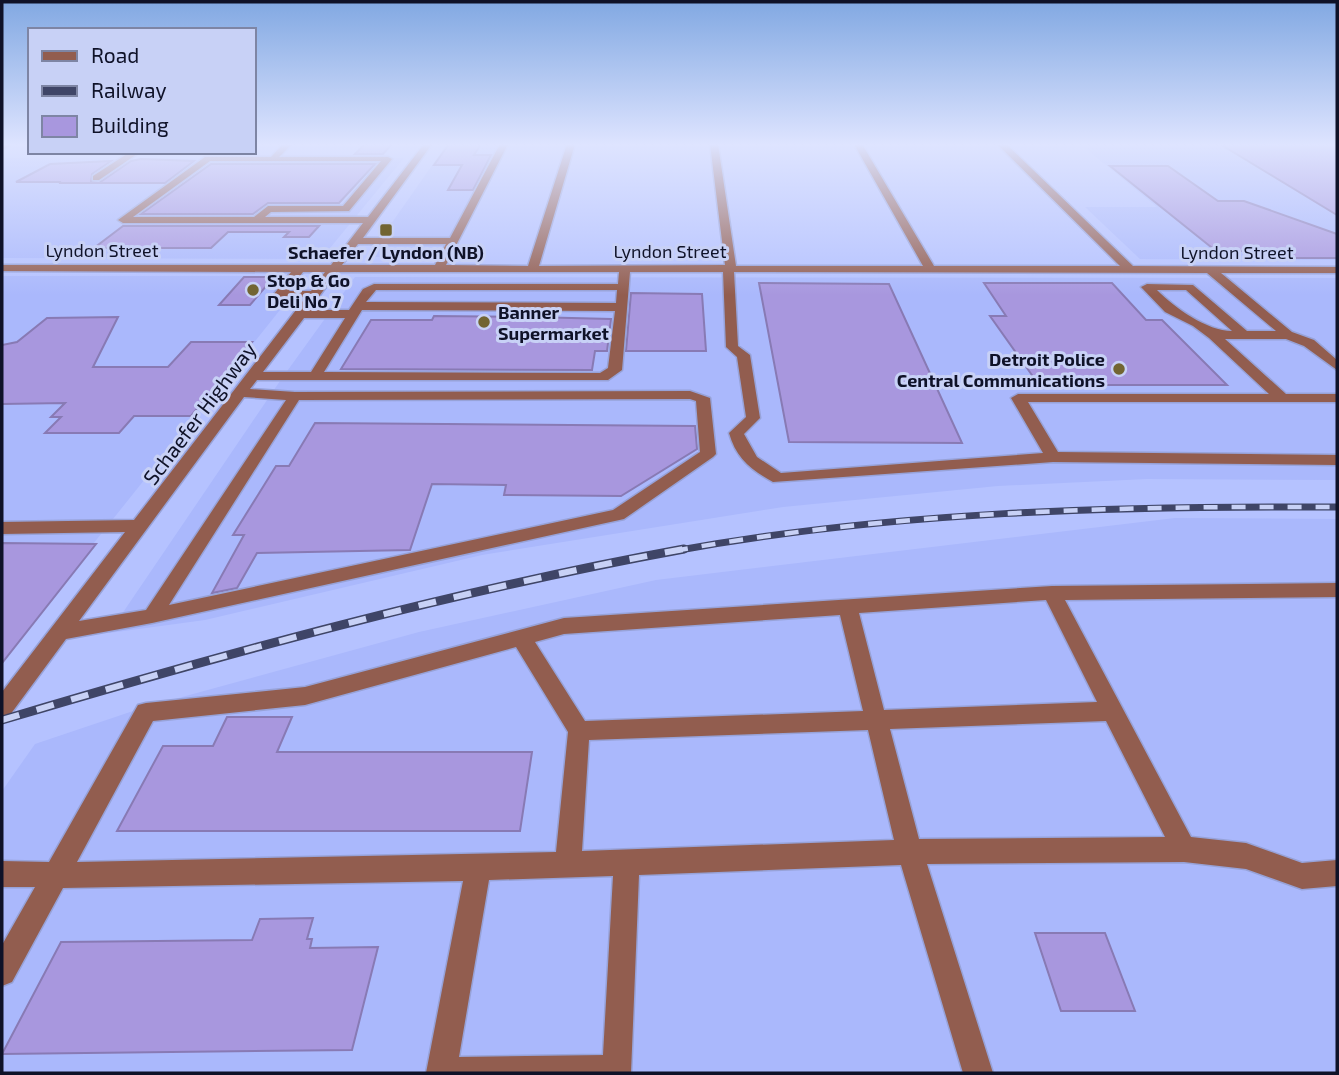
<svg xmlns="http://www.w3.org/2000/svg" width="1339" height="1075" font-family="'Exo 2',sans-serif">
<style>
.built{fill:#aab8fc}
.building{fill:#a897de;stroke:#887ab4;stroke-width:2}
.lines{fill:none;stroke-linecap:round;stroke-linejoin:round}
.minor-casing{stroke:#97a2d8;stroke-width:3}
.minor{fill:#925d4f;fill-rule:evenodd}
.rail-far1-casing{stroke:#3f4567;stroke-width:7}
.rail-casing{stroke:#3f4567;stroke-width:9}
.rail-far1{stroke:#c8d1f6;stroke-width:4.5;stroke-dasharray:14;stroke-linecap:butt}
.rail{stroke:#c8d1f6;stroke-width:6;stroke-dasharray:18;stroke-linecap:butt}
.poi-dot{fill:#726532;stroke:#c8d1f6;stroke-width:2.5}
.labels{text-anchor:middle;dominant-baseline:central;stroke-width:6;stroke-linejoin:round;paint-order:stroke}
.far-street-label{font-size:18px;fill:#0f1228;stroke:#c8d1f6}
.far-poi-label{font-size:18px;font-weight:bold;fill:#0f1228;stroke:#c8d1f6;text-anchor:start}
.street-label{font-size:21px;fill:#0f1228;stroke:#c8d1f6}
</style>
<rect width="100%" height="100%" fill="#b5c2ff"/>
<!-- built -->
<g class="built">
<polygon points="447,144 500,144 439,257 368,257"/>
<polygon points="1080,144 1337,144 1337,260 1140,259 1085,207 1157,207"/>
<polygon points="2,158 111,158 79,178 106,179 140,158 404,158 321,259 2,258"/>
<polygon points="2,276 307,276 2,658"/>
<polygon points="355,277 1337,278 1337,480 1147,479 998,486 783,507 482,555 205,620 109,633 280,381"/>
<polygon points="1175,518 1337,519 1337,1073 2,1073 2,791 35,744 142,708 419,632 656,580"/>
</g>
<!-- building -->
<g class="building">
<polygon points="365,144 392,144 383,154 355,154"/>
<polygon points="449,144 481,144 474,155 491,155 473,190 448,190 462,165 434,165"/>
<polygon points="1220,144 1337,144 1337,215"/>
<polygon points="141,159 194,161 165,183 59,183 61,182 16,182 50,164 111,161 92,174 91,182 99,183 131,161"/>
<polygon points="211,164 375,164 339,203 268,203 253,214 141,214"/>
<polygon points="1110,166 1168,166 1218,201 1244,201 1337,234 1337,258 1262,258 1253,251 1216,251"/>
<polygon points="319,226 309,237 284,237 289,232 228,232 211,248 94,248 123,226"/>
<polygon points="244,277 274,277 250,305 219,305"/>
<polygon points="759,283 889,284 962,443 789,442"/>
<polygon points="984,283 1112,283 1146,320 1162,320 1227,385 1039,385 990,316 1006,316"/>
<polygon points="631,293 702,294 706,351 626,351"/>
<polygon points="434,316 531,317 611,319 607,351 595,351 592,370 341,369 371,320 432,320"/>
<polygon points="118,317 93,367 168,367 191,342 252,342 191,416 134,416 119,433 45,433 61,417 51,417 65,403 2,404 2,345 17,342 47,318"/>
<polygon points="315,423 695,426 697,449 621,496 504,495 506,485 432,484 410,550 257,553 237,588 212,593 244,535 233,535 276,466 289,466"/>
<polygon points="2,543 96,544 2,663"/>
<polygon points="227,717 292,717 277,752 532,752 520,831 117,831 163,746 213,746"/>
<polygon points="313,918 307,939 312,939 310,948 378,947 352,1050 2,1054 61,942 252,940 260,919"/>
<polygon points="1035,933 1105,933 1135,1011 1061,1011"/>
</g>
<g class="lines">
<!-- minor casing -->
<g class="minor-casing">
<g id="minor">
<polygon points="13,144 2,150 3,144"/>
<path d="M283,144H292L279,157H388L392,159L349,211L271,212L265,217H368L424,144H432L363,238H450L500,144H508L446,265L528,266L567,144H575L539,266L725,265L710,144H718L736,266H923L854,144H862L934,266H1120L997,144H1006L1133,266L1337,267V273H1221L1292,332L1314,340L1337,360V370L1304,346L1286,339H1225L1286,394H1337V402H1028L1058,452L1337,455V465L1053,462L773,482C751,470 736,458 729,433L746,417L737,357L726,347L723,272H630L622,370L608,380H257L250,389L295,392L690,391L710,398L716,454L713,457L624,519L152,623L66,639L10,715L2,717V692L125,532L2,534V522L134,520L306,297H280L274,294L291,272L2,271V265H331L363,223H123L118,220L205,157H271ZM210,161H381L343,206H268L254,217H133ZM358,244H446L435,265H342ZM303,272H325L311,291H289ZM337,272H619L618,284H374L363,289L349,310H309ZM734,272L1207,273L1276,331H1247L1193,285L1147,284L1141,287L1165,312L1193,326L1209,338L1269,394H1018L1011,398L1043,453L781,473L757,457L744,434L760,418L750,355L738,346ZM376,290H617L616,303L366,302ZM1157,290H1186L1232,331C1207,331 1175,308 1157,290ZM362,310L615,311L608,368L600,373L324,372ZM304,318H345L311,372H263ZM244,397L286,400L146,610L79,621ZM690,399L696,401L700,452L613,510L169,605L299,400Z"/>
<polygon points="130,152 140,152 99,180 93,180 93,176"/>
<path d="M1337,583V597L1065,600L1191,837L1246,843L1302,863L1337,860V886L1302,889L1246,869L1184,862L927,864L993,1073H963L901,865L639,875L631,1073H426L463,881L63,888L12,982L2,986V945L35,887H2V861L49,862L138,705L146,703L305,687L564,618L1052,586ZM1046,600L1097,702L884,710L859,613ZM840,615L863,711L585,721L535,642L564,634ZM516,647L568,732L556,852L77,862L153,721L305,705ZM1106,721L1165,837L919,839L890,729ZM868,730L894,840L582,851L589,740ZM613,876L603,1055L459,1057L489,880Z"/>
</g>
</g>
<!-- minor -->
<use href="#minor" class="minor"/>
<!-- rail-far1 casing -->
<g class="rail-far1-casing">
<path id="rail-far1" d="M674,551C893,511 1115,506 1337,507"/>
</g>
<!-- rail casing -->
<g class="rail-casing">
<path id="rail" d="M2,720C227,653 453,591 684,549"/>
</g>
<!-- rail-far1 -->
<use href="#rail-far1" class="rail-far1"/>
<!-- rail -->
<use href="#rail" class="rail"/>
</g>
<!-- sky -->
<linearGradient id="sky" x2="0" y2="1"><stop stop-color="#81a8e2"/><stop offset="0.49" stop-color="#dee4ff"/><stop offset="1" stop-color="#dee4ff" stop-opacity="0"/></linearGradient>
<rect width="1339" height="295" fill="url(#sky)"/>
<!-- markers -->
<g class="poi-dot">
<rect x="379" y="223" width="14" height="14" rx="3.5"/>
<circle cx="253" cy="290" r="7"/>
<circle cx="484" cy="322" r="7"/>
<circle cx="1119" cy="369" r="7"/>
</g>
<g class="labels">
<!-- far-street labels -->
<g class="far-street-label">
<text x="102" y="250">Lyndon Street</text>
<text x="670" y="251">Lyndon Street</text>
<text x="1237" y="252">Lyndon Street</text>
</g>
<!-- far-poi labels -->
<g class="far-poi-label">
<text x="386" y="252" text-anchor="middle">Schaefer / Lyndon (NB)</text>
<text x="267" y="280">Stop &amp; Go<tspan x="267" dy="21">Deli No 7</tspan></text>
<text x="498" y="312">Banner<tspan x="498" dy="21">Supermarket</tspan></text>
<text x="1105" y="359" text-anchor="end">Detroit Police<tspan x="1105" dy="21">Central Communications</tspan></text>
</g>
<!-- street labels -->
<g class="street-label">
<text transform="translate(199 413) rotate(-53)">Schaefer Highway</text>
</g>
</g>
<!-- border -->
<rect width="1339" height="1075" fill="none" stroke="#0f1228" stroke-width="7"/>
<!-- legend -->
<rect x="28" y="28" width="228" height="126" fill="#c8d1f6" stroke="#7e85a4" stroke-width="2"/>
<rect x="42" y="51" width="35" height="10" fill="#925d4f" stroke="#7e85a4" stroke-width="2"/>
<text x="91" y="63" font-size="21" fill="#0f1228">Road</text>
<rect x="42" y="86" width="35" height="10" fill="#3f4567" stroke="#7e85a4" stroke-width="2"/>
<text x="91" y="98" font-size="21" fill="#0f1228">Railway</text>
<rect x="42" y="116" width="35" height="21" fill="#a897de" stroke="#7e85a4" stroke-width="2"/>
<text x="91" y="133" font-size="21" fill="#0f1228">Building</text>
</svg>
